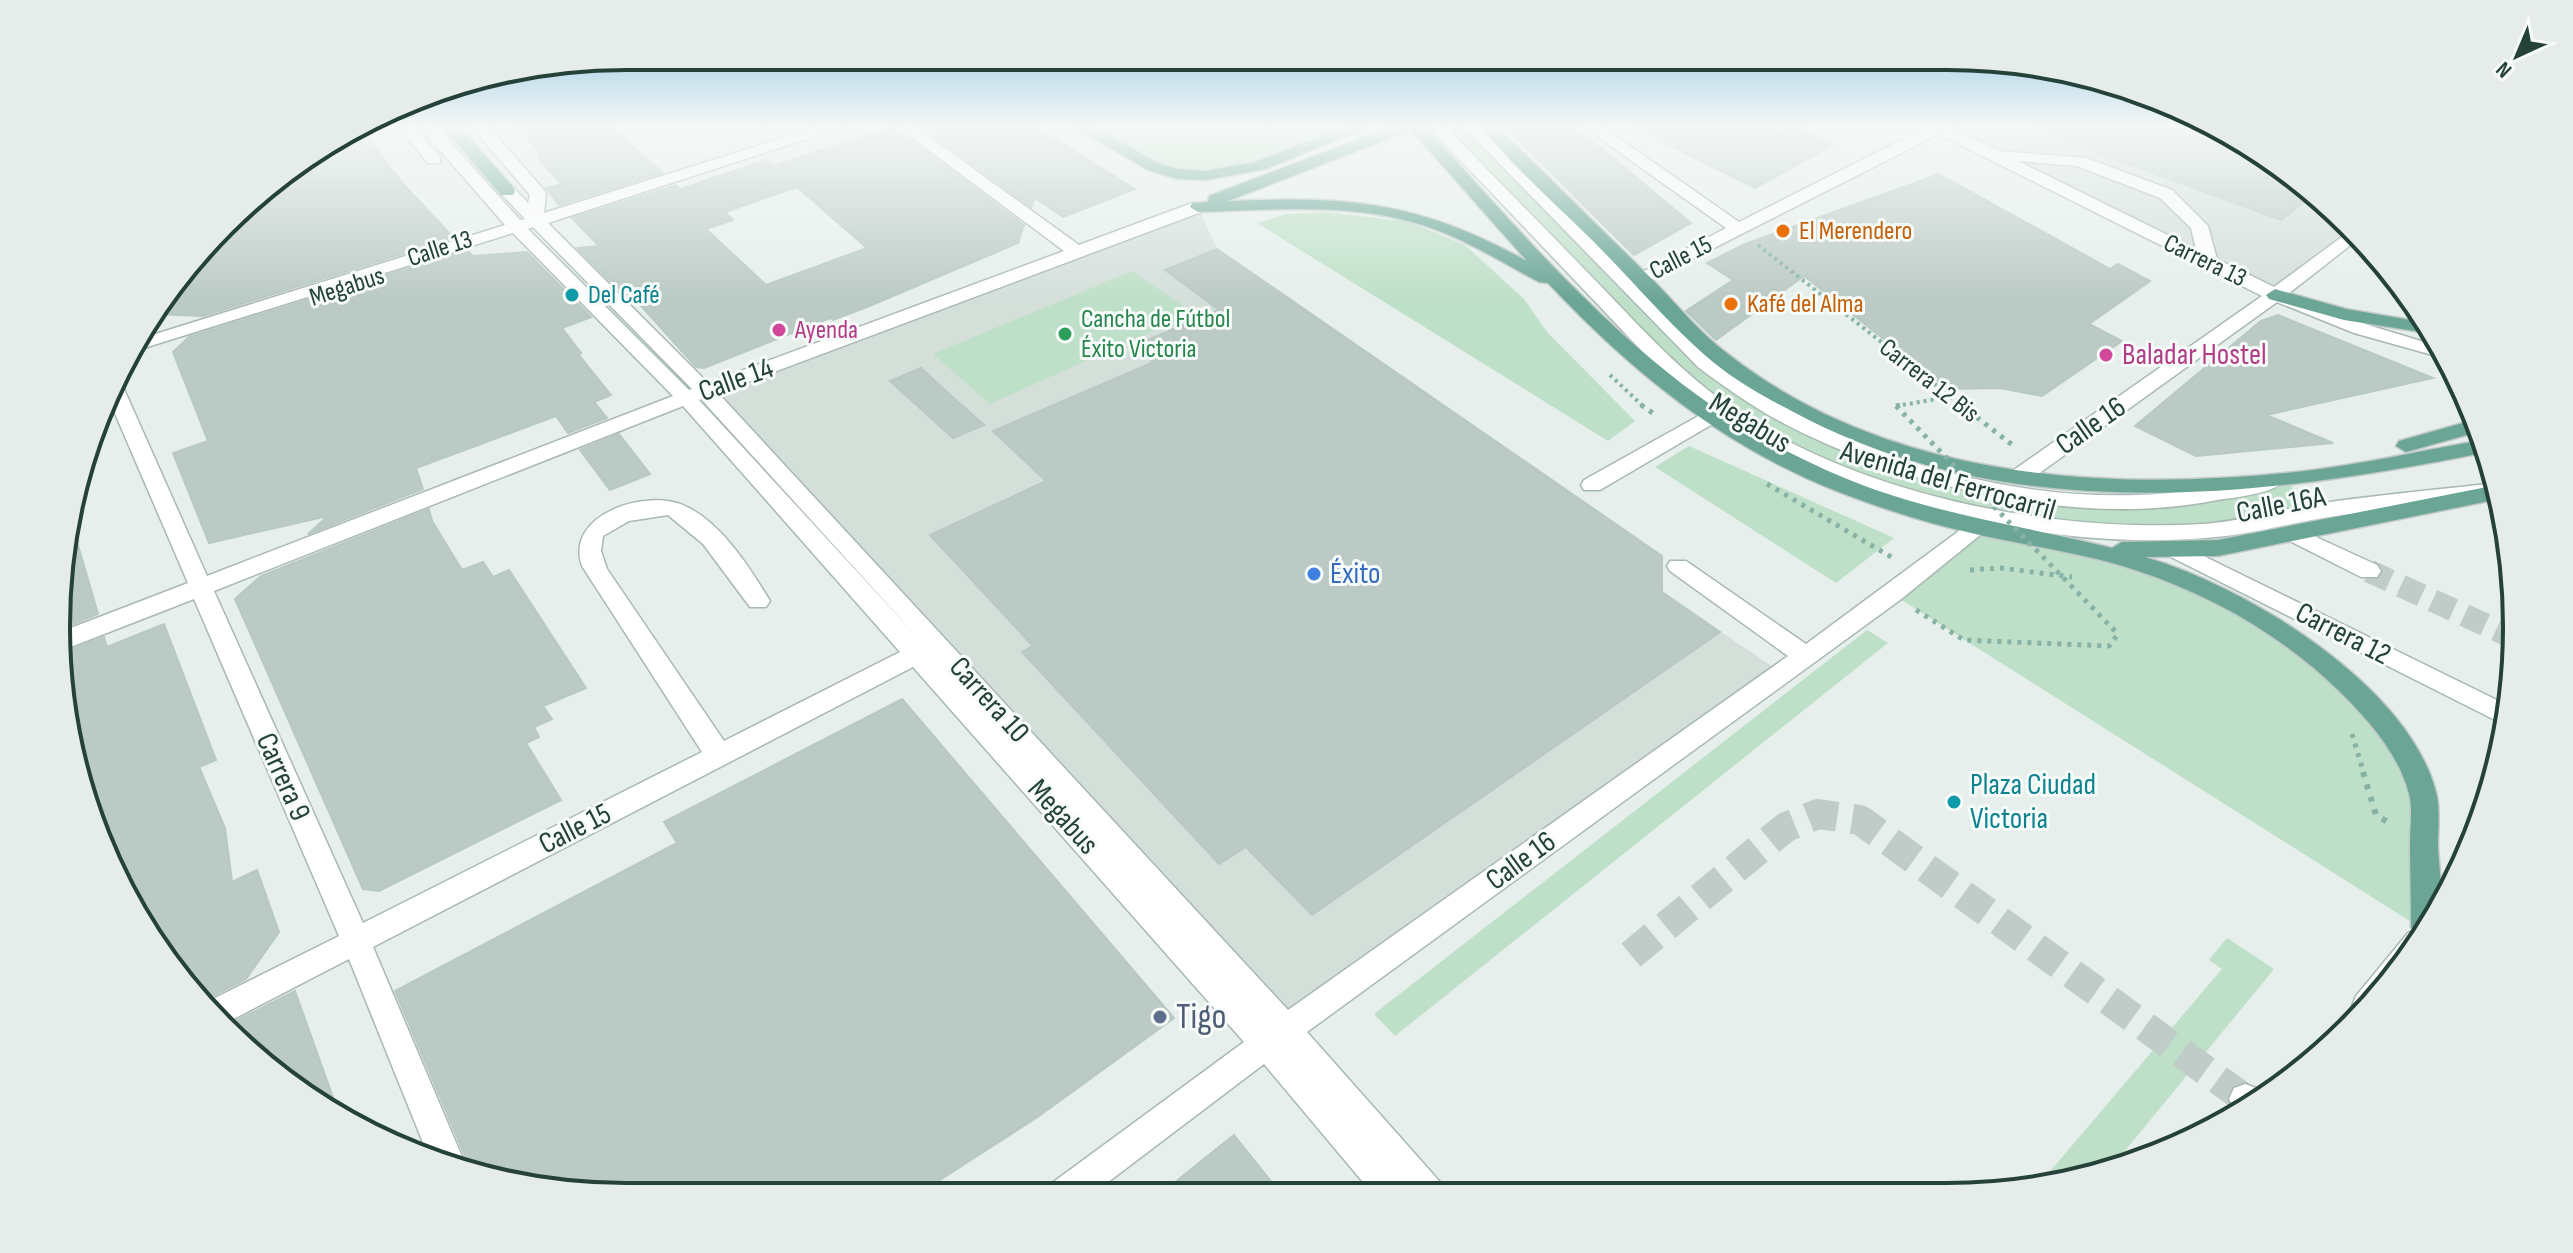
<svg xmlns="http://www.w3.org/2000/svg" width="2573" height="1253" font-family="'Sofia Sans Condensed',sans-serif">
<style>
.built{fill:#d4dfda}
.green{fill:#bfe0c8}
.building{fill:#bbcac4;stroke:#b8c9c2;stroke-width:2;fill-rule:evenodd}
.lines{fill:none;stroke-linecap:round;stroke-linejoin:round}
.minor-tunnel-far1{stroke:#bfccc8;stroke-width:23;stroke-dasharray:23 12;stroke-linecap:butt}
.minor-tunnel{stroke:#bfccc8;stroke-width:30;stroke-dasharray:30 15;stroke-linecap:butt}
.minor-casing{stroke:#a8b8b2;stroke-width:3}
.major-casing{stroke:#c2cac8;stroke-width:3}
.path-far2{stroke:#86b3a5;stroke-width:4;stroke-dasharray:3 4;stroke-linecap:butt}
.path-far1{stroke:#86b3a5;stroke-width:5;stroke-dasharray:4 6;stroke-linecap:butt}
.path{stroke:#86b3a5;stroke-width:6;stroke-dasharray:5 8;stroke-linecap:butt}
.minor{fill:#fff;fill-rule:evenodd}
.major{fill:#6aa596;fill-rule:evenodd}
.path-bridge{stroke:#86b3a5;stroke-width:5;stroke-dasharray:4 6;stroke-linecap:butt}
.food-dot{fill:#e8710a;stroke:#f7fbf9;stroke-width:3}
.culture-dot{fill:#0f9aa8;stroke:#f7fbf9;stroke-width:3}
.hotel-dot{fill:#d1479c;stroke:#f7fbf9;stroke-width:3}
.leisure-dot{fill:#2e9e5b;stroke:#f7fbf9;stroke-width:3}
.shop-dot{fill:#3f7fe0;stroke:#f7fbf9;stroke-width:3}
.service-dot{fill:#5c6f8a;stroke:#f7fbf9;stroke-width:3}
.labels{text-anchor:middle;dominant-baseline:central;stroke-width:6;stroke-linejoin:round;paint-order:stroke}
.far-food-label{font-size:26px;fill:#c56008;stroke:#f7fbf9;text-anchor:start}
.far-street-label{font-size:26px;fill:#24423a;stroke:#f7fbf9}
.far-culture-label{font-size:26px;fill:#0d838f;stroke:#f7fbf9;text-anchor:start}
.far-leisure-label{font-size:26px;fill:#27864d;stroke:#f7fbf9;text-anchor:start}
.far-hotel-label{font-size:26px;fill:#b23c85;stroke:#f7fbf9;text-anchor:start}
.hotel-label{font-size:30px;fill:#b23c85;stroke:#f7fbf9;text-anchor:start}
.street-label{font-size:30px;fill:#24423a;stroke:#f7fbf9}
.shop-label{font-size:30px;fill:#366cbe;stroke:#f7fbf9;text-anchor:start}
.culture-label{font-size:30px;fill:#0d838f;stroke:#f7fbf9;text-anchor:start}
.near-service-label{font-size:36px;fill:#4e5e75;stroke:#f7fbf9;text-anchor:start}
.rim{fill:none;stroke:#24423a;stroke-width:4}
</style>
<rect width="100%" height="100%" fill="#e6efeb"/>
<!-- built -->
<g class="built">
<polygon points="1933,125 2213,125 2264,152 2357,232 2275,295"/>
<polygon points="1198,207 1217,249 1662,556 1662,592 1782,673 1286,1030 705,391"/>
</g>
<!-- green -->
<g class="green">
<polygon points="1079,125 1365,125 1242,170 1181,175"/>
<polygon points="1435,125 1470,125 1801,425 1969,482 2097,502 2284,480 2319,511 2205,531 2027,522 1830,466 1722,410"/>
<polygon points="1327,212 1410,222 1465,245 1524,299 1547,332 1635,421 1608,441 1257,223 1287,214"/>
<polygon points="1132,271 1193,313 990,404 933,354"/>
<polygon points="1689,446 1894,538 1836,583 1655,467"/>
<polygon points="1979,527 2108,554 2284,632 2410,764 2424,930 1892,594"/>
<polygon points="1867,630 1888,643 1395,1036 1374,1014"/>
<polygon points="2227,938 2274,969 2111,1168 2036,1188 2222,969 2209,960"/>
</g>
<!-- building -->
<g class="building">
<polygon points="513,125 609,125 663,173 559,205 546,188 562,184 539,160 539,150"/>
<polygon points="919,125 1033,125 1135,189 1063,217 1035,198 1031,207"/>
<polygon points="1503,125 1573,125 1691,223 1634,255"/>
<polygon points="1629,125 1797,125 1832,146 1755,188"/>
<polygon points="2035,125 2186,125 2264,152 2315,194 2281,220 2034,129"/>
<path d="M892,126L1024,225L1018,243L867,307L833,320L830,318L704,368L696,367L636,300L631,302L577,248L599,246L572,218L676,185L681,189L766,160L773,166ZM797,187L867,248L766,285L706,229L733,220L725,212Z"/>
<polygon points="355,134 357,137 365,135 404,185 454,238 203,316 152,314 198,250 279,174"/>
<polygon points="1939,174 2110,269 2118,264 2150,281 2089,324 2122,341 2042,396 2000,388 1947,389 1804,276 1716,340 1686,311 1733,280 1707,263 1745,244"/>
<polygon points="1217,249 1662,556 1662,592 1720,632 1312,915 1246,847 1219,864 1022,652 1033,646 930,535 1046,481 993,431 1154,362 1133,346 1219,310 1165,270"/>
<polygon points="467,250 473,256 527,252 591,317 562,328 581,353 578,354 611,395 594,402 607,418 568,433 556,416 416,468 423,489 308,534 328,516 209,543 173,453 208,441 173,352 189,337"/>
<polygon points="2278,315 2433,378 2266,415 2333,443 2196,456 2135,426 2261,321"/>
<polygon points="921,368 947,392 984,425 953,438 890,381"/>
<polygon points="619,434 650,474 610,490 580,450"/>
<polygon points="429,509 432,521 462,570 483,562 493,577 509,570 586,688 543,706 552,719 534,727 539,737 526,743 561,800 379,891 363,889 235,599 261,576"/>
<polygon points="73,528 98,614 63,628 67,529"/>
<polygon points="164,624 216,760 199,767 225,828 232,882 257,870 279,932 246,979 201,1002 174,973 115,879 61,701 63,653 104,637 107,647"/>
<polygon points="902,699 1174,1018 1039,1116 915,1196 626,1197 515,1186 467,1171 469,1165 395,991 677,843 664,822"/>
<polygon points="295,991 337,1109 250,1055 224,1027"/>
<polygon points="1234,1135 1282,1195 1159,1195"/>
</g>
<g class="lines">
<!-- minor-tunnel-far1 -->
<polyline class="minor-tunnel-far1" points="2369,571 2516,639"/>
<!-- minor-tunnel -->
<polyline class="minor-tunnel" points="1631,955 1786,827 1818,814 1860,820 2245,1099"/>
<!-- minor casing -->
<g class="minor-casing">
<g id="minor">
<polygon points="396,125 413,125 440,157 440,163 428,163"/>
<path d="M418,125H435L520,220L525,219L499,191L501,187H513L528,203L530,195L470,125H487L544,190L546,194L544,213L825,125H850L548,223L708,383L1064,251L895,125H913L1079,245L1192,203H1204L1206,207L1204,211L718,393L1288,1010L1788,656L1670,571L1667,566L1670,561H1686L1806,644L1971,522H1987L1990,527L1900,600L1307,1032L1440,1182L1445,1194H1373L1264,1064L1091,1195L1047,1196L1052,1183L1244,1042L913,667L373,947L466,1166L464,1170L430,1160L349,959L222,1025L203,1004L339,936L194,599L63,650V631L188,583L110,402L117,384L124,389L207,576L673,396L513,233L128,353L133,341L505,225ZM533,227L692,389L689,390L528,229ZM701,399L921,641L699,400ZM683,406L900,652L724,741L607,569L601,551L603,536L629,521L668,515L703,544L750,607H766L770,601C750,568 721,522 685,506C647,488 564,514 582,566L702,752L363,923L214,591Z"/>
<path d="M1427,125H1444C1493,176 1543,226 1592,277C1634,320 1674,366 1724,402C1852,494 2047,533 2203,524C2241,521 2278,510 2316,504C2376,495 2436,490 2496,483L2500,496C2448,505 2395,508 2343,515C2297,521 2252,535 2205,538C2042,551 1855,503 1718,416L1716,422L1600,490H1584L1581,485L1584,480L1702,414L1713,413L1643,352Z"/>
<path d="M1462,125H1479L1631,278L1726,228L1581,125H1600L1739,222L1927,127L1925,125H1946L1998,151L2086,158L2172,190L2208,226L2217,259L2274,287L2354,228L2361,237L2288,294L2368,325L2441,347L2447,359L2354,333L2277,302L2027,482H2011L2008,477L2011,472L2262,296L1939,134L1645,283L1637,284C1663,309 1687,339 1715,361C1828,449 1995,500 2138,495C2183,494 2226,484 2270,476L2281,483C2274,493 2232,498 2217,500C2081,528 1907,488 1785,424C1754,408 1726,388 1698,367ZM2018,161L2077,166L2160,198L2191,228L2196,249Z"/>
<polygon points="2292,526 2377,565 2381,571 2377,577 2361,577 2284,538 2281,533 2284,528"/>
<polygon points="2177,543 2509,706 2507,726 2169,556 2166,551 2169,546"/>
<polygon points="2418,929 2424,931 2399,974 2356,1016 2352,1006 2356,996 2408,933"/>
<polygon points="2245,1084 2256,1088 2264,1096 2237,1112 2229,1099 2234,1088"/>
</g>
</g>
<!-- major casing -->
<g class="major-casing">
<g id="major">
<polygon points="441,125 458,125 513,187 515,191 513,195 501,195"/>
<polygon points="1071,125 1091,125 1160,164 1179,169 1205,171 1255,162 1351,125 1373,125 1266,169 1205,180 1178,179 1148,170"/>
<path d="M1396,125H1424C1560,276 1678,420 1876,490C1953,517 2033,528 2112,548L2122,542L2218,540L2497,485L2499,499L2218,556L2145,557C2245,586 2412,686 2437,796C2440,812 2438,829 2438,845C2438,862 2444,890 2438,906C2434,917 2426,927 2420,937L2411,927C2411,899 2410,871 2410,842C2410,827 2413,809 2409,794C2399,754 2367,718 2338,690C2281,635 2213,596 2138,571C2088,554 2035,547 1984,536C1933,525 1882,509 1834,490C1721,445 1630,370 1548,283L1539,282C1498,260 1457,234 1412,222C1343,203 1269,210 1198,212L1190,207L1192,203L1208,202L1209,196ZM1411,130L1527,261C1417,201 1350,196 1228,201Z"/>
<path d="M1479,125H1496C1549,178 1602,230 1655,282C1678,306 1701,334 1728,354C1888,480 2110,493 2305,471C2365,464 2424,450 2483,440L2487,452C2264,497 2023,526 1811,421C1778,404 1742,386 1713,362C1673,329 1631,279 1594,242C1556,204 1513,167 1479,125Z"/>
<polygon points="2275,289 2346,309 2428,323 2434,334 2344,320 2269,299 2266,295"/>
<polygon points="2477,419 2481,431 2406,452 2396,446 2399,441"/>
</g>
</g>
<!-- path-far2 -->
<g class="path-far2">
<polyline points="1758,245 1964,407"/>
<polyline points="1610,375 1644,407"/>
<polyline points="1896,406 1949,397"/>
</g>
<!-- path-far1 -->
<g class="path-far1">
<polyline points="1641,405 1657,416"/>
<polyline points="1961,405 2015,447"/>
<polyline points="1896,406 1903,405"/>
<polyline points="1767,484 1893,558"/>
<polyline points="1970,570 2001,568 2072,577"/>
<polyline points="1916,610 1964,640 2109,646 2118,634"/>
<polyline points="2352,734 2364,774"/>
</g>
<!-- path -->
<polyline class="path" points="2363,772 2376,815 2391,824"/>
<!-- minor -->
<use href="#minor" class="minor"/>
<!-- major -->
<use href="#major" class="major"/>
<!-- path-bridge -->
<polyline class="path-bridge" points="1896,406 2118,634"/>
</g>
<!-- sky -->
<linearGradient id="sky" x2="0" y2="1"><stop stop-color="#84bce0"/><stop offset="0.42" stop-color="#f4f8f6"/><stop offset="1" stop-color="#f4f8f6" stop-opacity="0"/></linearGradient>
<rect width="2573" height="301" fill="url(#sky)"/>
<!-- markers -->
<g class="food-dot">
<circle cx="1783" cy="231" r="8"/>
<circle cx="1731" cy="304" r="8"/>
</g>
<g class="culture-dot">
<circle cx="572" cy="295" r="8"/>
<circle cx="1954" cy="802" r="8"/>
</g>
<g class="hotel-dot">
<circle cx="779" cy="330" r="8"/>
<circle cx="2106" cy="355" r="8"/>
</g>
<circle class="leisure-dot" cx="1065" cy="334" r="8"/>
<circle class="shop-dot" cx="1314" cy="574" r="8"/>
<circle class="service-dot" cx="1160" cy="1017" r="8"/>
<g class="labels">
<!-- far-food labels -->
<g class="far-food-label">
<text x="1799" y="231">El Merendero</text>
<text x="1747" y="304">Kafé del Alma</text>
</g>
<!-- far-street labels -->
<g class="far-street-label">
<text transform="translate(440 249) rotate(-18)">Calle 13</text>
<text transform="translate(1681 258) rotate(-27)">Calle 15</text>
<text transform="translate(2205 261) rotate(26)">Carrera 13</text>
<text transform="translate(347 287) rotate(-18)">Megabus</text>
<text transform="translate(1929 381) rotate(38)">Carrera 12 Bis</text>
</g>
<!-- far-culture labels -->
<g class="far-culture-label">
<text x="588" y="295">Del Café</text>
</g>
<!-- far-leisure labels -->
<g class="far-leisure-label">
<text x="1081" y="319">Cancha de Fútbol<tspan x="1081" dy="30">Éxito Victoria</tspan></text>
</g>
<!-- far-hotel labels -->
<g class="far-hotel-label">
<text x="795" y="330">Ayenda</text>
</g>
<!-- hotel labels -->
<g class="hotel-label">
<text x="2122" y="355">Baladar Hostel</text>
</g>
<!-- street labels -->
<g class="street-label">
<text transform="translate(736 380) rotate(-20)">Calle 14</text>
<text transform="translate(1750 423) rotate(31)">Megabus</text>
<text transform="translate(2091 426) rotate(-35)">Calle 16</text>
<text transform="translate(1948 481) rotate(16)">Avenida del Ferrocarril</text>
<text transform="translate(2281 505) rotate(-11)">Calle 16A</text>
<text transform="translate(2343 634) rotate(27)">Carrera 12</text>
<text transform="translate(989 700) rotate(48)">Carrera 10</text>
<text transform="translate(283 777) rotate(66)">Carrera 9</text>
<text transform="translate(1063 817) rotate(48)">Megabus</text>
<text transform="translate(575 829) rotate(-27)">Calle 15</text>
<text transform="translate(1521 861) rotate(-36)">Calle 16</text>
</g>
<!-- shop labels -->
<g class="shop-label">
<text x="1330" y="574">Éxito</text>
</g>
<!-- culture labels -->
<g class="culture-label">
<text x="1970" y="785">Plaza Ciudad<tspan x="1970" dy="34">Victoria</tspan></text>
</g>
<!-- near-service labels -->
<g class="near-service-label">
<text x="1176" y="1017">Tigo</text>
</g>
</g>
<!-- crop -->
<path d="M0 0H2573V1253H0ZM626 70H1947A556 556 0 0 1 2503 626V627A556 556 0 0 1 1947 1183H626A556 556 0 0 1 70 627V626A556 556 0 0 1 626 70Z" fill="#e6ecea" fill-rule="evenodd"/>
<path class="rim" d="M626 70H1947A556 556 0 0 1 2503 626V627A556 556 0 0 1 1947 1183H626A556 556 0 0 1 70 627V626A556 556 0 0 1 626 70Z"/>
<!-- north arrow -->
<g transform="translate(2517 56) rotate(224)" stroke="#f7fbf9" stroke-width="6" paint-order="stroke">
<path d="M0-6L14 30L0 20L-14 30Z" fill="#24423a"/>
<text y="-12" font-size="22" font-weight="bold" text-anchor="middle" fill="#24423a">N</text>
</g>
</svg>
